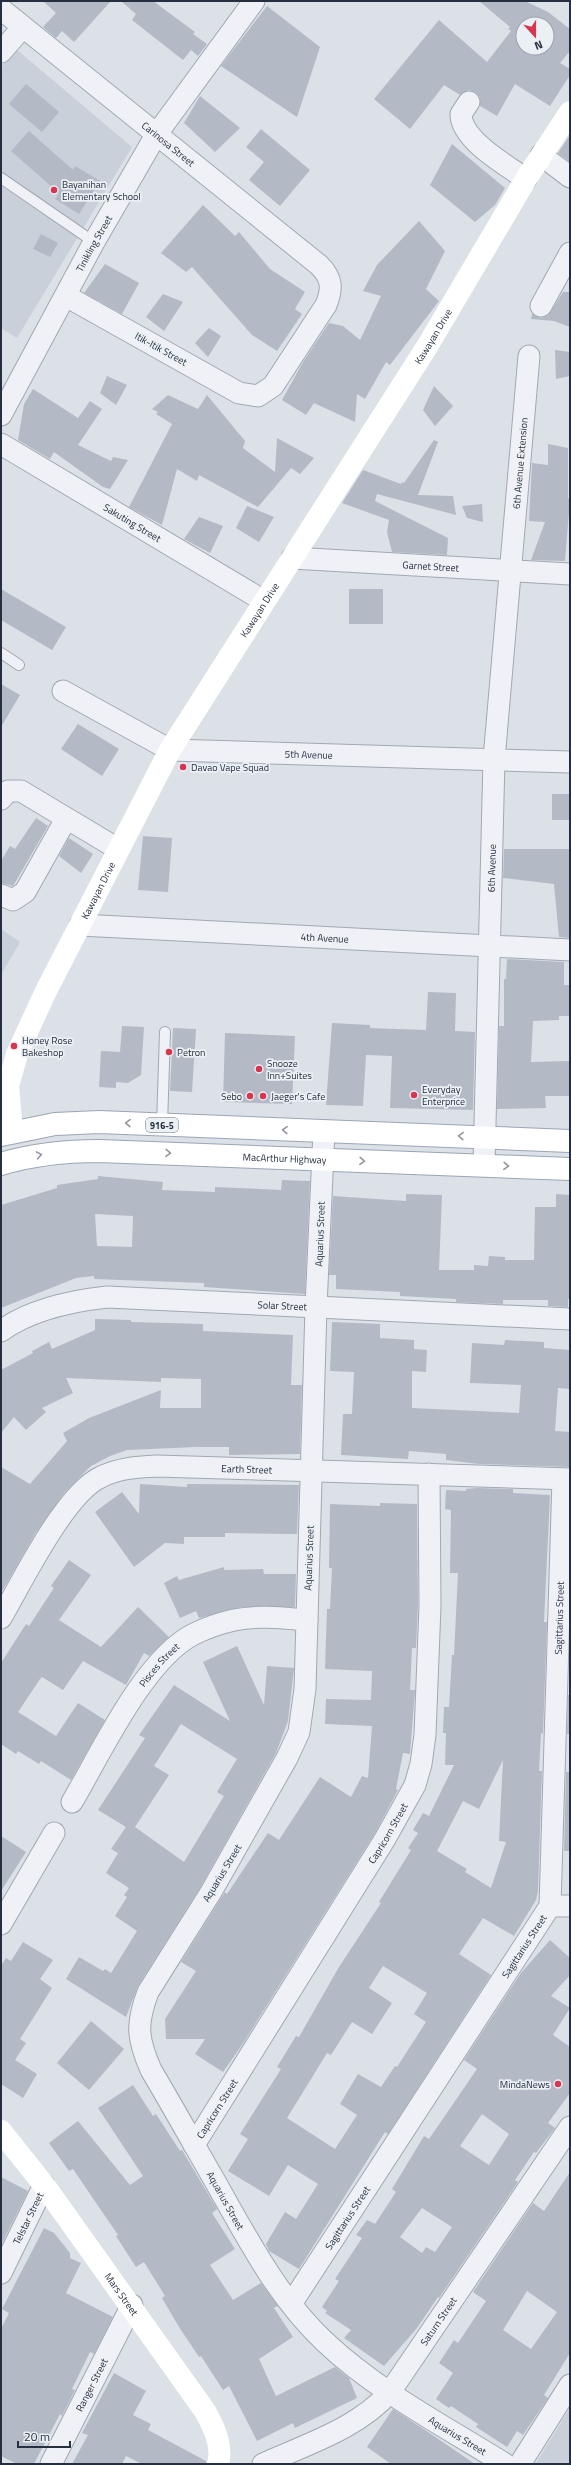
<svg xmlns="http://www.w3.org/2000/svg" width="571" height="2465" font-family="'Titillium Web',sans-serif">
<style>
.built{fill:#cad0da}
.building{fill:#b3bac5;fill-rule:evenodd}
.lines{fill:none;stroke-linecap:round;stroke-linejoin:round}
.lane-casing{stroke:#a1a8b2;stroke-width:12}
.street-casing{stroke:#a1a8b2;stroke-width:23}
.primary-casing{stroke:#9ba5b4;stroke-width:24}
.lane{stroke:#eff1f6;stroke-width:10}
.street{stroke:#eff1f6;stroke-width:21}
.secondary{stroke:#fff;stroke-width:22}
.primary{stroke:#fff;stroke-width:22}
.oneway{stroke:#92979f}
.poi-dot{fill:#d8354f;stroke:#ebf0f5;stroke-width:1.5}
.labels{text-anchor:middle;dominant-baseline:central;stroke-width:3.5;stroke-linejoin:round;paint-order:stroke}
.shield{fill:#ebf0f5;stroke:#606976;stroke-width:1}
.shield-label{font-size:9px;font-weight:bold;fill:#252f3f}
.street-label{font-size:10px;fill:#252f3f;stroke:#ebf0f5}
.poi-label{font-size:10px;fill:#252f3f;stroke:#ebf0f5;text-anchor:start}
</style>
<rect width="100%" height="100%" fill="#dce1e8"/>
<!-- built -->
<g class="built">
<polygon points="16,49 132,147 17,338 1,328 1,67"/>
<polygon points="1,929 20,942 1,975"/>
<polygon points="570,2408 570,2464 538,2464 536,2463"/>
</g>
<!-- building -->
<g class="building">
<polygon points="43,1 111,1 74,42 62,31 56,38 43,27 56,13"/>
<polygon points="121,1 153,1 195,32 193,34 207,44 198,56 191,50 183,60 132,20 136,14"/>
<path d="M479,1H525L548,12L570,29V51L560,63L570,69V75L550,106L515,84L497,116L480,106V97L475,92L469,90L460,95L444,85L410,129L374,99L439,20L487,62L511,31L508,29L510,27ZM523,24H547V48H523Z"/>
<polygon points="267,6 320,47 297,117 221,66"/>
<polygon points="26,84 59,112 42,132 9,104"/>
<polygon points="200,96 240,128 215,152 184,123"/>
<polygon points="261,129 310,170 280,206 249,180 264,162 246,147"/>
<polygon points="29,131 73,170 75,166 100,181 79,214 55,199 59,193 11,151"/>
<polygon points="570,135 570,162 558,153"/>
<polygon points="452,144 505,188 495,205 475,222 430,185"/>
<polygon points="203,205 235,236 239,232 270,269 305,292 295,309 302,314 277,351 252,335 192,267 186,272 161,253"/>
<polygon points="419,221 445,251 426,289 439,301 390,365 386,362 365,399 357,394 355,422 314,403 306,415 282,400 303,362 329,323 343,326 360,340 381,296 363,291 377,265"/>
<polygon points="41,234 58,243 50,257 33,249"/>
<polygon points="105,264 139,283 122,314 84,293"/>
<polygon points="563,292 570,292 570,327 554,321 531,319 532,314 541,318 548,316"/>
<polygon points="163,294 183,302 164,331 146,317"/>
<polygon points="209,328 221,336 208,357 195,343"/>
<polygon points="555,350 570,352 570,376 556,379"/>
<polygon points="107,376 127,385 116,405 100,393"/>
<polygon points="434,386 453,406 435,426 423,410"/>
<polygon points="33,389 78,418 90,401 102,409 78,445 111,461 113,457 128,460 110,489 103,487 54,452 50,459 18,440 24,404"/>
<polygon points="168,395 198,409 207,395 245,441 243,448 275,472 277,438 314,458 300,474 291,468 258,507 199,475 197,481 177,469 162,525 129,507 172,424 156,414 158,412 152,409"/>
<polygon points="434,440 438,442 418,495 453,496 456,515 377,494 375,501 448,538 447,555 392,552 387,532 389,520 342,503 363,470 401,484 402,482 404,483"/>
<polygon points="548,444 568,448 568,498 570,500 565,561 531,560 545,522 529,521 532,463 548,465"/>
<polygon points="482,504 483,522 467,518 462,506"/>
<polygon points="247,506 274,517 259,542 236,528"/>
<polygon points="199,517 223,526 210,553 184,539"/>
<polygon points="1,589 66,627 52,650 1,620"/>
<rect x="349" y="589" width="34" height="35"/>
<polygon points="1,684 20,695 1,727"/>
<polygon points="78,724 119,749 102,776 61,749"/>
<rect x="552" y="794" width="18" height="26"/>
<polygon points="36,818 48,826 13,886 1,883 1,861 10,846 15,849"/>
<polygon points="143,836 172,838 168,892 138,890"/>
<polygon points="69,838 93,854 81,873 59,856"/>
<polygon points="504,849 570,849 570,938 559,937 554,884 503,878"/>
<polygon points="507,959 564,962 564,985 570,985 570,1016 559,1016 559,1020 533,1021 531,1062 570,1061 570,1096 545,1096 546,1108 497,1109 499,1026 504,1026 504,979 506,979"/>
<polygon points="428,992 456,993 455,1031 475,1032 473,1110 390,1108 392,1056 366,1055 363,1106 326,1105 332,1023 370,1025 370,1028 426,1030"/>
<polygon points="122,1026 144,1027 141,1075 128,1083 116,1082 116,1088 99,1087 101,1051 120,1052"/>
<polygon points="173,1028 196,1029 192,1092 170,1091"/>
<polygon points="225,1033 295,1036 292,1104 223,1102"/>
<path d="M98,1176L163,1182L162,1190L215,1192V1187L281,1190L282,1180L310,1181L305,1294L204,1287V1283L94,1279V1276L76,1278L1,1308V1205L57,1188V1185L98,1179ZM95,1214L133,1216L132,1247L97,1246Z"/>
<polygon points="406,1194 442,1195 439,1270 474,1270 474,1265 488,1266 489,1256 505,1257 505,1260 534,1260 535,1207 556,1207 556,1194 570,1195 570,1299 568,1299 568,1307 548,1306 548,1300 503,1300 503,1304 456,1302 456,1299 400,1296 400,1292 336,1289 336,1275 329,1275 333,1196 406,1201"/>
<polygon points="95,1319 131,1320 131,1322 203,1324 203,1331 293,1335 291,1385 302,1385 300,1454 229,1455 229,1447 196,1447 127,1450 110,1456 91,1466 64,1493 35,1534 1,1593 1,1467 30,1484 67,1441 63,1433 89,1418 161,1390 160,1408 201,1408 201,1379 161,1378 161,1382 66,1378 73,1393 42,1408 46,1412 26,1430 14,1417 1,1433 1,1370 33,1353 32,1351 49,1342 52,1349 95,1330"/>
<polygon points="332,1322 380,1324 380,1338 414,1340 414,1349 427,1350 426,1372 412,1371 412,1408 519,1413 521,1385 470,1383 472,1343 504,1345 505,1340 544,1342 544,1348 570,1350 570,1389 558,1388 555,1431 570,1432 570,1467 479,1464 446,1460 446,1454 409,1451 408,1459 341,1455 343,1414 352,1414 354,1372 330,1371"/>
<polygon points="140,1484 187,1487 187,1484 299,1485 297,1534 225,1533 225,1537 184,1537 184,1544 165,1543 134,1567 95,1512 122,1492 139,1514"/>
<path d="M477,1488L513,1489V1493L550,1495L544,1622H547L543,1734L541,1733L539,1771H542L538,1891L536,1900L514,1936L483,1918L459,1954L491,1975L388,2134L385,2132L299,2269L269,2251L266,2244L285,2212L296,2219L318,2184L288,2165L269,2196L228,2171L248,2139L240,2134L281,2069L277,2067L296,2036L299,2037L339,1967L381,1903L379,1902L411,1850L408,1848L418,1833L413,1830L423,1813L429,1816L454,1765H445L446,1733H443L444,1707H449L452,1655H454L458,1573H450L451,1510L445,1509L446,1490L466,1491V1489ZM503,1760L499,1841L506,1842L491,1888L465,1872L467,1869L437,1851L463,1801L479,1809ZM383,1966L427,1993L414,2014L426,2022L397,2067L395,2066L381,2087L358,2074L340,2104L357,2115L335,2149L287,2118L327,2053L331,2055L352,2022L372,2034L392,2003L369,1988Z"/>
<polygon points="380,1503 417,1504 418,1606 416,1648 412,1648 410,1690 415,1690 410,1754 403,1753 396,1789 398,1790 375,1833 242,2045 223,2072 195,2054 205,2039 166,2039 165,2019 196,1971 181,1962 225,1892 227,1894 268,1833 279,1840 320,1777 351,1797 362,1776 368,1778 372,1726 325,1724 326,1699 371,1700 372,1671 325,1669 327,1609 330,1609 332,1568 329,1568 330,1504 380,1506"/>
<polygon points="69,1560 91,1575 59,1620 101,1647 138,1607 169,1637 149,1656 144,1653 126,1685 83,1661 63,1690 42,1677 40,1679 18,1712 56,1736 78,1703 105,1720 71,1780 41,1761 39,1764 18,1751 16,1754 1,1744 1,1663 26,1624 29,1626 54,1588 51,1586"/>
<polygon points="224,1567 224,1570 263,1569 264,1574 296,1574 295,1607 242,1607 199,1618 196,1611 180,1618 164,1583 177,1576 179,1580"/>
<path d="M237,1646L264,1705L267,1666L294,1668L288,1721L276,1753L201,1886L138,1986L126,2017L66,1979L79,1957L103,1971L105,1969L111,1973L137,1931L115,1916L127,1897L124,1895L129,1888L106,1873L118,1853L111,1849L126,1827L98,1810L145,1738L139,1735L174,1685L230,1721L203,1662ZM181,1724L237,1759L217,1792L224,1796L184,1862L135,1827L169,1775L154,1766Z"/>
<polygon points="568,1695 570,1695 570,1734 567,1734"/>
<polygon points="566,1772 570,1772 570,1851 564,1851"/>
<polygon points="1,1836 26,1852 1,1891"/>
<path d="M550,1940L570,1958V1975L551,1996L570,2008L553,2035L570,2047V2093L548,2123L555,2128L536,2153L534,2152L515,2180L518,2182L439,2298L438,2297L417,2328L384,2366L344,2338L351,2330L325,2313L327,2311L322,2307L339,2281L335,2279L362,2238L356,2235L367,2220L375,2224L396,2192L392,2189L424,2136L429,2139L477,2069L464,2060L521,1973ZM482,2114L509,2134L489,2165L460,2146ZM422,2208L452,2227L435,2252L426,2247L422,2253L400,2237Z"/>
<polygon points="23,1942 53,1960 40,1979 52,1988 20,2039 26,2043 15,2060 37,2074 23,2098 1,2084 1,1966 6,1958 11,1961"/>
<polygon points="91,2021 124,2049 89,2090 57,2063"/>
<polygon points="133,2085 153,2116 156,2114 180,2151 182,2150 217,2209 212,2213 235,2249 210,2265 233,2300 261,2283 278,2306 274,2308 293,2337 259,2359 276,2396 335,2367 349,2378 357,2398 295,2428 293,2423 257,2441 229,2386 223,2390 201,2356 199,2357 179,2327 162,2298 165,2296 144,2262 136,2267 116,2236 118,2235 73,2169 69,2171 49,2143 78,2121 130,2185 143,2176 98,2108"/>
<path d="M570,2172V2353L544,2395L548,2398L523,2435L517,2431L507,2447L476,2427L478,2424L451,2406L449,2408L436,2399L453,2373L439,2363L454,2340L458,2343L486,2301L473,2292L533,2203L544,2211ZM527,2291L557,2312L531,2349L503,2330Z"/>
<polygon points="1,2177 28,2191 1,2245"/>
<polygon points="44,2228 54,2233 70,2253 70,2258 81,2263 66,2293 113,2317 94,2354 90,2352 72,2389 75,2390 62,2416 60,2414 34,2464 17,2464 1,2456 1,2329 9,2313 2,2309"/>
<polygon points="114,2373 146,2391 133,2415 151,2424 148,2430 206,2461 206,2464 142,2464 126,2456 122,2464 72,2464 88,2435 82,2433"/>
<polygon points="393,2409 428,2432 475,2464 391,2464 367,2447"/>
</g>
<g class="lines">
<!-- lane casing -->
<g class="lane-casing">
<g id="lane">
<polyline points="1,178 94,242"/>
<polyline points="1,653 19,665"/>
<polyline points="162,1125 165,1032"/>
</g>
</g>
<!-- street casing -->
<g class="street-casing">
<g id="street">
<path id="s1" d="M1,9L319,265C332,278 333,288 326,305L273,386L258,396L239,393L66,296"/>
<polyline points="1,52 22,28"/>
<path d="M469,102L461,114C461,140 506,165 526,179"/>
<polyline points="541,155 570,177"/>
<polyline points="541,306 570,253"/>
<path id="s2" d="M1,415L94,242L156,135L254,1"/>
<path id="s3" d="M1,444L264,601"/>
<path id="s4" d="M292,558L570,574"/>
<path id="s5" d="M63,691L170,750L570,762"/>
<polyline points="1,799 8,791 21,791 118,849"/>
<polyline points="1,895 13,900 25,892 66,819"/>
<path id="s6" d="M80,925L570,950"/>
<path id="s7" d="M324,1131L316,1307L305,1689L299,1732L287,1758L211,1892L148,1992C136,2024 137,2038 151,2070C173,2107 194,2145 216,2183C247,2238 278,2298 325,2342C377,2391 444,2426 505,2464"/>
<path id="s8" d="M484,1165L494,759L529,356"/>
<path id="s9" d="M1,1331C31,1309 71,1301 107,1297L570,1319"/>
<path id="s10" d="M1,1618C22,1582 65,1493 101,1477C119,1468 137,1467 157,1466L570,1479"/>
<path id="s11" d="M72,1802C100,1755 144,1659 194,1634C206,1628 221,1623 234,1620C258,1615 283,1618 307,1620"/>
<polyline points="550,1906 570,1906"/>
<polyline points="1,1924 54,1833"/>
<path id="s12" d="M194,2145L385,1839L415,1785L421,1764L425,1735L430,1606L429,1474"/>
<path id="s13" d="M1,2273L44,2185"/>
<path id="s14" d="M291,2304L550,1906L563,1479"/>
<path id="s15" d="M51,2464L132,2305"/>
<path id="s16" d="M263,2464C307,2444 357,2429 390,2392L570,2127"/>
<polyline points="520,2464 570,2385"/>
</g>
</g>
<!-- primary casing -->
<g class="primary-casing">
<g id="primary">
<polyline points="1,1135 55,1124 99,1122 570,1141"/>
<path id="s19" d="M1,1164C34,1154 65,1151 99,1151L570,1169"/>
</g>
</g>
<!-- lane -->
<use href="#lane" class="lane"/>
<!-- street -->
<use href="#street" class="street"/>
<!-- secondary -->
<g class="secondary">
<path id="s17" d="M12,1132L8,1086L17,1054L45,993L170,750L428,345L526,179L570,112"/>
<path id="s18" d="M1,2131L44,2185L205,2411C214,2427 223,2446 218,2464"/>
</g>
<!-- primary -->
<use href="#primary" class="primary"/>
</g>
<!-- one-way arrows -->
<defs><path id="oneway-chevron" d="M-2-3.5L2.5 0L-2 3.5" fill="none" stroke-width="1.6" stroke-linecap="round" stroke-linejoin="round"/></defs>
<g class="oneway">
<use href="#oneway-chevron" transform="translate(128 1123) rotate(-178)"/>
<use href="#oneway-chevron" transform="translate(285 1130) rotate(-178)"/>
<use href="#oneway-chevron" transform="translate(461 1136) rotate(-178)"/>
<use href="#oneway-chevron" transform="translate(168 1153) rotate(2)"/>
<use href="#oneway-chevron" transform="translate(39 1155) rotate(-10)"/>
<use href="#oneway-chevron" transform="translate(362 1161) rotate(2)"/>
<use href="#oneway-chevron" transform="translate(506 1166) rotate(2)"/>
</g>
<!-- markers -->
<g class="poi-dot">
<circle cx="54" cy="190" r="4"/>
<circle cx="183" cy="767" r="4"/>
<circle cx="14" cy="1046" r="4"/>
<circle cx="169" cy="1052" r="4"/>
<circle cx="259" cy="1069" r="4"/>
<circle cx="414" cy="1095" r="4"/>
<circle cx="250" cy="1096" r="4"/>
<circle cx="263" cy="1096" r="4"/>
<circle cx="558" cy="2084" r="4"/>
</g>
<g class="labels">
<!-- shield labels -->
<rect class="shield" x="146" y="1118" width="32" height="14" rx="3"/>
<g class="shield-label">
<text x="162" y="1125">916-5</text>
</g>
<!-- street labels -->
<g class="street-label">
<text stroke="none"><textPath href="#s1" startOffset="215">Carinosa Street</textPath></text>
<text stroke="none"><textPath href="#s2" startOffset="195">Tinikling Street</textPath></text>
<text stroke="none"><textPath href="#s17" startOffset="910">Kawayan Drive</textPath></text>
<text transform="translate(161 349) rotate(29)">Itik-Itik Street</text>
<text stroke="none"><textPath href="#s8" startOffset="703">6th Avenue Extension</textPath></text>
<text stroke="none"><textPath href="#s3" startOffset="153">Sakuting Street</textPath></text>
<text stroke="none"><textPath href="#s4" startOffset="139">Garnet Street</textPath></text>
<text stroke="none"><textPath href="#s17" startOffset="586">Kawayan Drive</textPath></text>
<text stroke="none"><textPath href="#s5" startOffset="261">5th Avenue</textPath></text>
<text stroke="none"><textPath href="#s8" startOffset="297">6th Avenue</textPath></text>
<text stroke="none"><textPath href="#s17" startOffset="262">Kawayan Drive</textPath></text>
<text stroke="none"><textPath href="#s6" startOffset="245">4th Avenue</textPath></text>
<text stroke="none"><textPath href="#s19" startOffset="285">MacArthur Highway</textPath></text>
<text transform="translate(320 1234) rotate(-88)">Aquarius Street</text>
<text stroke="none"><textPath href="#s9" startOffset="288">Solar Street</textPath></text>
<text stroke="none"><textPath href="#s10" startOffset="322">Earth Street</textPath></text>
<text transform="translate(309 1558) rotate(-88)">Aquarius Street</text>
<text stroke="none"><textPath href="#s14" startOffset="763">Sagittarius Street</textPath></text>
<text stroke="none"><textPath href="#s11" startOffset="163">Pisces Street</textPath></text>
<text stroke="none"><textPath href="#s12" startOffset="367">Capricorn Street</textPath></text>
<text transform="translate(222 1873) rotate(-59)">Aquarius Street</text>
<text stroke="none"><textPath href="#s14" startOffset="427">Sagittarius Street</textPath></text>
<text stroke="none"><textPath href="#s12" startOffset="43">Capricorn Street</textPath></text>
<text stroke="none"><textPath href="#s7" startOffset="1134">Aquarius Street</textPath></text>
<text stroke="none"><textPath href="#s14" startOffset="103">Sagittarius Street</textPath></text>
<text stroke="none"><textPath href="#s13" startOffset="61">Telstar Street</textPath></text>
<text stroke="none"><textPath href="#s18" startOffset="203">Mars Street</textPath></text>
<text stroke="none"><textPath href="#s16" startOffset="233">Saturn Street</textPath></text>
<text stroke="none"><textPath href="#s15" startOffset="89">Ranger Street</textPath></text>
<text stroke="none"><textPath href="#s7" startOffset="1470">Aquarius Street</textPath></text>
</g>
<!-- poi labels -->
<g class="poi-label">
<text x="62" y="184">Bayanihan<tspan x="62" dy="12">Elementary School</tspan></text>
<text x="191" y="767">Davao Vape Squad</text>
<text x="22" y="1040">Honey Rose<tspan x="22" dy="12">Bakeshop</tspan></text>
<text x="177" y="1052">Petron</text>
<text x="267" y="1063">Snooze<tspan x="267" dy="12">Inn+Suites</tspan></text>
<text x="422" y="1089">Everyday<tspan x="422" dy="12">Enterprice</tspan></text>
<text x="242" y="1096" text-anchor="end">Sebo</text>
<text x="271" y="1096">Jaeger's Cafe</text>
<text x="550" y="2084" text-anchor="end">MindaNews</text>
</g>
</g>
<!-- border -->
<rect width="571" height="2465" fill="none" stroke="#252f3f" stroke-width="4"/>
<!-- north arrow -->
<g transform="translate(535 36) rotate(159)"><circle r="19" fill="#ebf0f5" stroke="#9ca3ac"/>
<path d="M0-3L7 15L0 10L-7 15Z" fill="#d8354f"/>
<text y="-6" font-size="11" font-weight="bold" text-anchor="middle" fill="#252f3f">N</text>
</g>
<!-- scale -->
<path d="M18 2441v6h52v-6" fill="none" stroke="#252f3f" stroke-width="2"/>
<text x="24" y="2441" font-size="12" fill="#252f3f" stroke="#ebf0f5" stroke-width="3" paint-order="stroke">20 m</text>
</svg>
